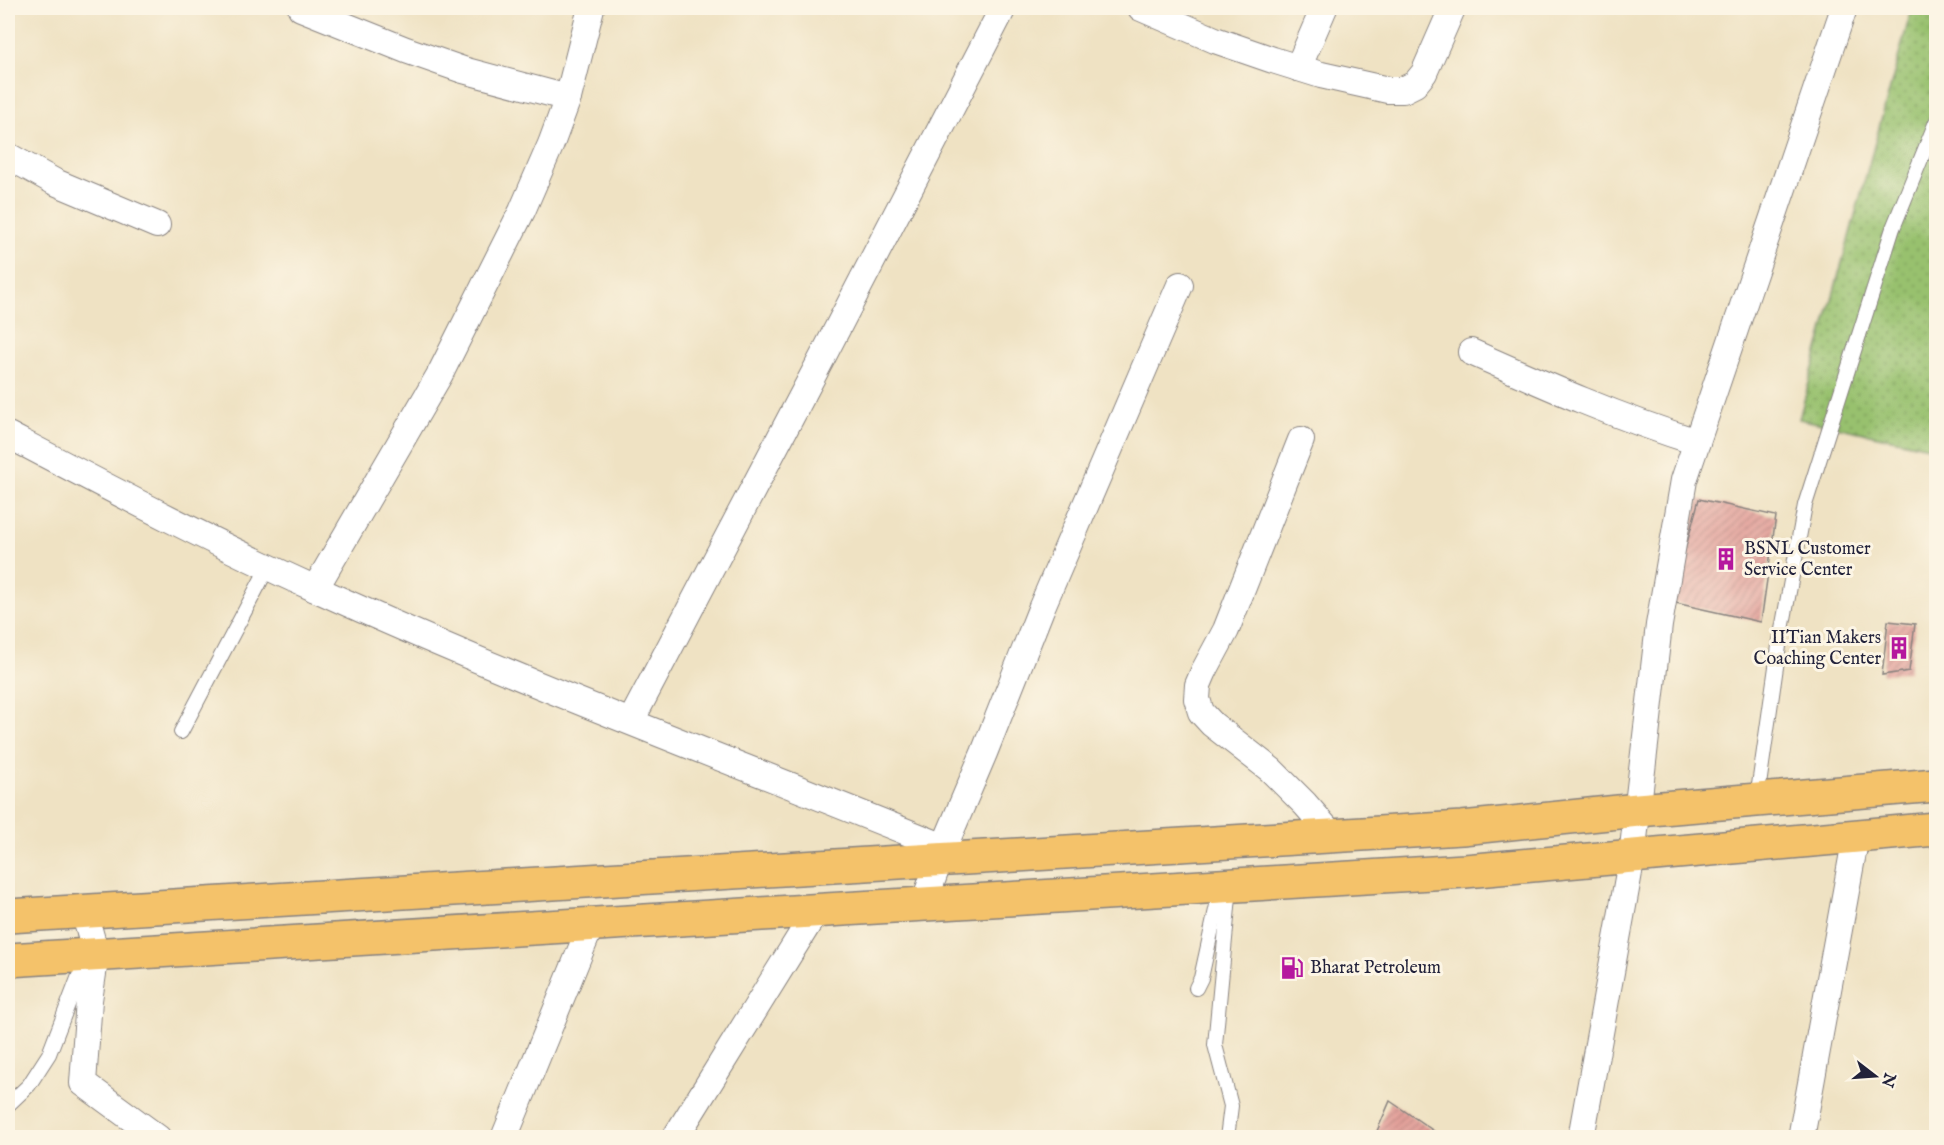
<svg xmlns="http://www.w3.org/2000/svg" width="1944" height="1145" font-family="'IM FELL English',serif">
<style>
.grass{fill:url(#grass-dots);stroke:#5d7254;stroke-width:1.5}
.building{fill:url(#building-hatch)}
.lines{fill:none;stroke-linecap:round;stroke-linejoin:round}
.lane-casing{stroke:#88827f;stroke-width:16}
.street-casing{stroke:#88827f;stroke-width:28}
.highway-casing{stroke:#88827f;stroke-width:36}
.lane{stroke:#fff;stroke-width:14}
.street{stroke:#fff;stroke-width:26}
.highway{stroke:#f4c26a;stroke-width:33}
.labels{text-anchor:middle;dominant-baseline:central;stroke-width:6;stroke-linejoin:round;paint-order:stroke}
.poi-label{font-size:18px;fill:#22223b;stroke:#fcf5e5;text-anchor:start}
</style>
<defs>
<pattern id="grass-dots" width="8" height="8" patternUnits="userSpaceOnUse" patternTransform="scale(1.5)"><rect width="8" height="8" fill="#98c16e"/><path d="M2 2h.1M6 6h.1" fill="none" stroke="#7c9c5c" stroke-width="1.8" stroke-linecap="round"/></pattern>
<pattern id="building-hatch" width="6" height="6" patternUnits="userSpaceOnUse" patternTransform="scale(1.5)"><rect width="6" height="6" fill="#e29d97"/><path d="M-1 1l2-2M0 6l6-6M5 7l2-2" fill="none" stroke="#b7807c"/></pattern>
</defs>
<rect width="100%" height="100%" fill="#fcf5e5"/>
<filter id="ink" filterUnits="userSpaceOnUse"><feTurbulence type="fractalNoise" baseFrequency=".0167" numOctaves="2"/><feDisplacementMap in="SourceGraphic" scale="12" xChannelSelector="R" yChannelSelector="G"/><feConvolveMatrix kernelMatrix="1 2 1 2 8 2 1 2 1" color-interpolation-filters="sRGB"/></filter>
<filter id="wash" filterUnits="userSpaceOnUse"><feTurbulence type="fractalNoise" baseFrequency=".008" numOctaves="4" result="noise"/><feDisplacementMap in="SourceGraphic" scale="24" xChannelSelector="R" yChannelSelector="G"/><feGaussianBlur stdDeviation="1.35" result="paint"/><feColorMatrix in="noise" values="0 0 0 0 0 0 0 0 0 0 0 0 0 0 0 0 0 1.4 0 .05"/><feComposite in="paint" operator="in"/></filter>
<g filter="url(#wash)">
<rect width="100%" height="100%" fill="#efe2c3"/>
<!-- grass -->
<polygon class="grass" points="1912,8 1936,8 1936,415 1929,447 1799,419"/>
<g id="blocks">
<!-- building -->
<g class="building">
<polygon points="1699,499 1776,516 1761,622 1671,602"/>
<polygon points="1888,621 1915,624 1909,671 1882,675"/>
<polygon points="1390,1101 1444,1138 1374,1138"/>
</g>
</g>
</g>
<g filter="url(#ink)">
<use href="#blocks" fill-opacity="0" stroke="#88827f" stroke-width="1.5"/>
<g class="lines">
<!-- lane casing -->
<g class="lane-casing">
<g id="lane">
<polyline points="181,732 268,567"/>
<polyline points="1757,799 1779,646 1805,505 1893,228 1936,122"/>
<polyline points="1196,988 1201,978 1221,887"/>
<polyline points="8,1105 29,1085 49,1054 87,955"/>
<polyline points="1227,1138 1231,1106 1215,1045 1230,886"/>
</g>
</g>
<!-- street casing -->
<g class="street-casing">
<g id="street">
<polyline points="301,8 406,50 463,70 568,98"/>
<polyline points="1141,8 1215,40 1273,60 1321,75 1388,90 1403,90 1415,84 1424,73 1452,9"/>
<polyline points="1298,68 1324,8"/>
<polyline points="8,156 55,182 157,225"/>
<path d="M1471,352C1545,385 1619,418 1697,442"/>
<path d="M8,435C109,488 211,542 316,589C522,683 735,762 944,847"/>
<polyline points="1301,440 1226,630 1204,671 1198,685 1197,699 1201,712 1212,724 1271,770 1305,804 1333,836"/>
<polyline points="315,589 440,374 522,211 551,144 568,98 591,8"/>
<polyline points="631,721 822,358 1003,8"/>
<polyline points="924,903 944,847 984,753 1041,609 1180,285"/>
<polyline points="84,912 96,954 89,1000 83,1083 158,1138"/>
<polyline points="504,1138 591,925"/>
<polyline points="675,1138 816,911"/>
<polyline points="1581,1138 1632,856 1659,625 1684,480 1844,8"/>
<polyline points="1801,1138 1856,836"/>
</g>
</g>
<!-- highway casing -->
<g class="highway-casing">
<g id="highway">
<polyline points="8,916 1462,828 1638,810 1936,785"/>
<polyline points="8,960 1465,871 1936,829"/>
</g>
</g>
<!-- lane -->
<use href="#lane" class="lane"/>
<!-- street -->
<use href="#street" class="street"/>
<!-- highway -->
<use href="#highway" class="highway"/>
</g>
</g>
<!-- icons -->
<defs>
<g id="building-bare" transform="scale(1.8)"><path d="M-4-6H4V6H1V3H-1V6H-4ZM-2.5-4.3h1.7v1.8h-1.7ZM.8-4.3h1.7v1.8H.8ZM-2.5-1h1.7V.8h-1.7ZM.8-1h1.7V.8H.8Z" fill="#b5179e" stroke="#fcf5e5" stroke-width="2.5" paint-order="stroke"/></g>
<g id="fuel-bare" transform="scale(1.8)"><path d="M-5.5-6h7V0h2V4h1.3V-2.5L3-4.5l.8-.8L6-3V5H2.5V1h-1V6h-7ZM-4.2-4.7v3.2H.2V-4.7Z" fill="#b5179e" stroke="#fcf5e5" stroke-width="2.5" paint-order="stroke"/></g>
</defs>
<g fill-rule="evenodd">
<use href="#building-bare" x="1726" y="559"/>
<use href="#building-bare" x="1899" y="648"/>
<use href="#fuel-bare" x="1292" y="968"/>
</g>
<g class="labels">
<!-- poi labels -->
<g class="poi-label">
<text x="1744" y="549">BSNL Customer<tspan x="1744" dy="21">Service Center</tspan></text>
<text x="1881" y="638" text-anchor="end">IITian Makers<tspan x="1881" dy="21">Coaching Center</tspan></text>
<text x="1310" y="968">Bharat Petroleum</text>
</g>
</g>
<!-- margin -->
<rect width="1944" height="1145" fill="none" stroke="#fcf5e5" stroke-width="30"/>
<!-- north arrow -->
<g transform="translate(1875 1076) rotate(107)" stroke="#fcf5e5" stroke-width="4.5" paint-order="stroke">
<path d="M0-4.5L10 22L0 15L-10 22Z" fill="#22223b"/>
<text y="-9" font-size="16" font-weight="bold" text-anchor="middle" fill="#22223b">N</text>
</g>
</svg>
